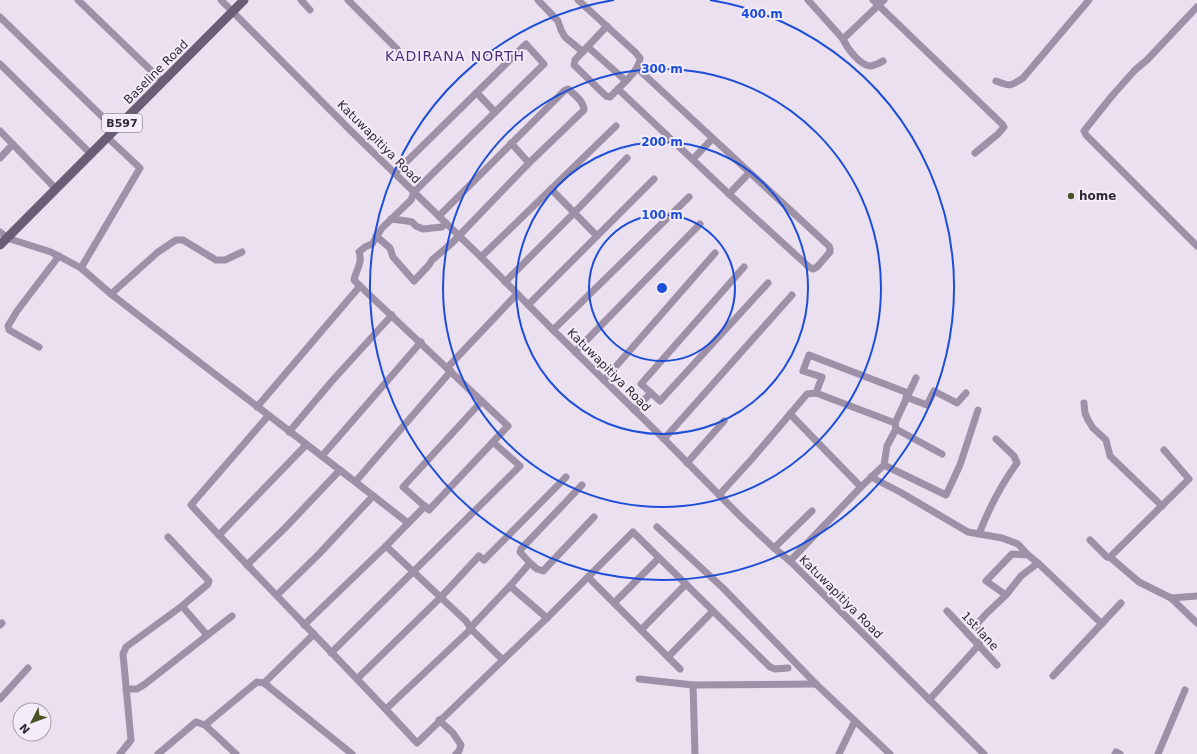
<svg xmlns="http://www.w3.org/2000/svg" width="1197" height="754" font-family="'DejaVu Sans',sans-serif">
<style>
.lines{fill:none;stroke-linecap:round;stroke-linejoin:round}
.minor{stroke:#9d90a7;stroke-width:7}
.major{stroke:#695e76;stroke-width:9}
.ring{fill:none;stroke:#1d4ed8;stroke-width:2}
.poi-dot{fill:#4a5325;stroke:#f4ecf8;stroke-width:1.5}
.labels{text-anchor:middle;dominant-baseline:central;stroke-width:4;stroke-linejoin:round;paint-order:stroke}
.shield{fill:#f4ecf8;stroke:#6b6570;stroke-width:1}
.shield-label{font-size:11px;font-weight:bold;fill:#302b36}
.street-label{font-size:12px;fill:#302b36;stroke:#f4ecf8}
.poi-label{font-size:12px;font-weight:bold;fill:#302b36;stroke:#f4ecf8;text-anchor:start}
.quarter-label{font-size:14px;letter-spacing:1px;fill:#4a2e7b;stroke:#f4ecf8}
.centre{fill:#1d4ed8;stroke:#f4ecf8;stroke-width:2}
.ring-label{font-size:12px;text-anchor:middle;font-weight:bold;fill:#1d4ed8;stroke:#f4ecf8;stroke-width:4;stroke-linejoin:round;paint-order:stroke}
</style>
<rect width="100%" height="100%" fill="#eae0f0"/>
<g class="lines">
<!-- minor -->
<g class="minor">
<polyline points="78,0 163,82"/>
<polyline points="221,0 351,131 481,257 553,330 664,439 740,516 774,548 790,561 984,754"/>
<polyline points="301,0 310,10"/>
<polyline points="348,0 397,49"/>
<polyline points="538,0 558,21 561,30 565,37 583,52"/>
<path d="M578,0L635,52L640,58C639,70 626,81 618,89L729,194L809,267L813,269L817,267L830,252V249L829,246L637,68"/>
<path d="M808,0L843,39C847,48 860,66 871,66C875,65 880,63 883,61"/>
<polyline points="873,0 1002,124 1004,127 998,134 975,153"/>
<polyline points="1197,7 1147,60 1135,70 1111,97 1084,131 1086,135 1197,246"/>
<polyline points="0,17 115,129"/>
<polyline points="607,26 575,60 574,65 606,96 610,97 618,89"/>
<polyline points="843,39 884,0"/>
<polyline points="588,47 626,81"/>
<polyline points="0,64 91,154"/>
<path d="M996,81C1011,87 1010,86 1023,78L1089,0"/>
<polyline points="477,93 495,112"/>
<polyline points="0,131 56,189"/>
<polyline points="511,143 529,163"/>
<polyline points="0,158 13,144"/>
<polyline points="693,159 712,139"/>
<polyline points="551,189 597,236"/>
<polyline points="729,194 749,173"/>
<polyline points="391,219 407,221 412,222 416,226 423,229 442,227 446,223"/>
<path d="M0,232L7,238L51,252L81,268L111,294C210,371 310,446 408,523"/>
<path d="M376,236L390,248L393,257L414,281L429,265L432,260L452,243L529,163L584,110C584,101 574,94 568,89L564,91L439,216"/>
<polyline points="481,257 616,126"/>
<polyline points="744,267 641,384 660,401 768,283"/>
<polyline points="81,268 140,168 107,137"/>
<polyline points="505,282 574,213 627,158"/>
<path d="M360,286L354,280C356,270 363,262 359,252L365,247L372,244L382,228L411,200L414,192L544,64L526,44L395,173"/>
<polyline points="111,294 158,252 176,240 183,240 216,260 225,260 242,252"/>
<polyline points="528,305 654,179"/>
<polyline points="553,330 689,197"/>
<polyline points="39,347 9,330 8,326 17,311 59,256"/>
<polyline points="575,352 700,224"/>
<polyline points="447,368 517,294"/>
<polyline points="604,380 715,253"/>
<polyline points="816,393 822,377 803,371 809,355 908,393"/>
<polyline points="906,397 927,405 934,391 957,403 966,393"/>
<polyline points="1084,403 1085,413 1088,420 1093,428 1106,440 1110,456 1162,506"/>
<polyline points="257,407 360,286 508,426 429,510 403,487 482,401"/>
<polyline points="634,410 651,393"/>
<polyline points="790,414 861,487"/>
<path d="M268,416L191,505C265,586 343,662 417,743L503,660L471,629L466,621L386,546L425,506"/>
<polyline points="895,423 916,378"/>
<polyline points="896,429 942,454"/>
<polyline points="289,432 332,381 392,315"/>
<polyline points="664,439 792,295"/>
<polyline points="322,456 421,342"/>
<polyline points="687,463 724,421"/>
<polyline points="884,465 946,495 960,465 978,410"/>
<polyline points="871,477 900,492 968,532 1002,538 1018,544 1028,555"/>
<polyline points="356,481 451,371"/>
<polyline points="719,495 751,460 807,394 816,393 895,423 896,429 887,446 884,465 861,487 790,561"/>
<polyline points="657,527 723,588 816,684 890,754"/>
<path d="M979,534C989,508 1001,485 1017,463L1014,456L996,439"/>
<polyline points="219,535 306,445"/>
<polyline points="1090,540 1107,557 1111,558 1139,582 1171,598 1197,623"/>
<polyline points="774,548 812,511"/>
<polyline points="1111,558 1112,555 1189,479 1164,450"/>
<polyline points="530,563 520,552 521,549 582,485"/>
<polyline points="1038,563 1102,624"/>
<polyline points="247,565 285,528 340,470"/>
<polyline points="588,577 680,669"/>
<polyline points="277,595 319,554 373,496"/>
<polyline points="1171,598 1197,596"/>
<polyline points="614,603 659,558"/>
<polyline points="182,606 207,635"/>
<polyline points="947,611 997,665"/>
<polyline points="547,618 633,532 770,667 775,669 788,668"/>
<polyline points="0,625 2,623"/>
<polyline points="304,625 386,546"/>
<polyline points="641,630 686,584"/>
<polyline points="331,653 520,466 493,442"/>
<polyline points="668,657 713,611"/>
<polyline points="503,660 547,618 510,586"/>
<polyline points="1053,676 1121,603"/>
<polyline points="357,679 441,597 479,556 484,560 566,477"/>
<polyline points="639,679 693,685 816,684"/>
<polyline points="264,683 352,754"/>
<polyline points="693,685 695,754"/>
<polyline points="126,689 137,689 145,684 232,616"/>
<polyline points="0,699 28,668"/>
<polyline points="929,700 978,646 984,635 975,626 987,613 1006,595 986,581 1012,554 1028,555 1038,563 1021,576 1006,595"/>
<polyline points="386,709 471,629 473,625 510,586 530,563 537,569 543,571 594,517"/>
<polyline points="439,720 453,733 461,745 459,751 456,754"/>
<polyline points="205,725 236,754"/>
<polyline points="120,754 131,740 123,654 126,647 182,606 208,584 209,581 168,537"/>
<polyline points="158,754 196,722 205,725 257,682 264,683 314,634"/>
<polyline points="839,754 855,721"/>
<polyline points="1115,754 1116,752 1120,754"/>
<polyline points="1158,754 1185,690"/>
</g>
<!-- major -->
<polyline class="major" points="0,245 244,0"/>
</g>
<!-- distance rings -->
<g class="ring">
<circle cx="662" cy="288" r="73"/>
<circle cx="662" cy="288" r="146"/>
<circle cx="662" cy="288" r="219"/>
<path d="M710 0A292 292 0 1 1 614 0"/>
</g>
<!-- markers -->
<circle class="poi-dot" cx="1071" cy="196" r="4"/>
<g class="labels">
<!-- shield labels -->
<rect class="shield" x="102" y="114" width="40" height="18" rx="3"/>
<g class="shield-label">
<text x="122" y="123">B597</text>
</g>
<!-- street labels -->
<g class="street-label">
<text transform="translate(156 72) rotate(-45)">Baseline Road</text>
<text transform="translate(379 142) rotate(45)">Katuwapitiya Road</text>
<text transform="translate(609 370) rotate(45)">Katuwapitiya Road</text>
<text transform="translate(841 597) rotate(45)">Katuwapitiya Road</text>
<text transform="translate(980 631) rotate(47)">1st lane</text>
</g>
<!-- poi labels -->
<g class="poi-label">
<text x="1079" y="196">home</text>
</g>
<!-- quarter labels -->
<g class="quarter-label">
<text x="455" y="56">KADIRANA NORTH</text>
</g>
</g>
<circle cx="662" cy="288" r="6" class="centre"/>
<g class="ring-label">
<text x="762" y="18">400 m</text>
<text x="662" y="73">300 m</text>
<text x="662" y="146">200 m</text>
<text x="662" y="219">100 m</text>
</g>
<!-- north arrow -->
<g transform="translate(32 722) rotate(228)"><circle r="19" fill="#f4ecf8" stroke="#a69faa"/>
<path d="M0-3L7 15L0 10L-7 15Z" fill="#4a5325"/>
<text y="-6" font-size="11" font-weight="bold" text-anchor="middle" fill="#302b36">N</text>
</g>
</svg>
